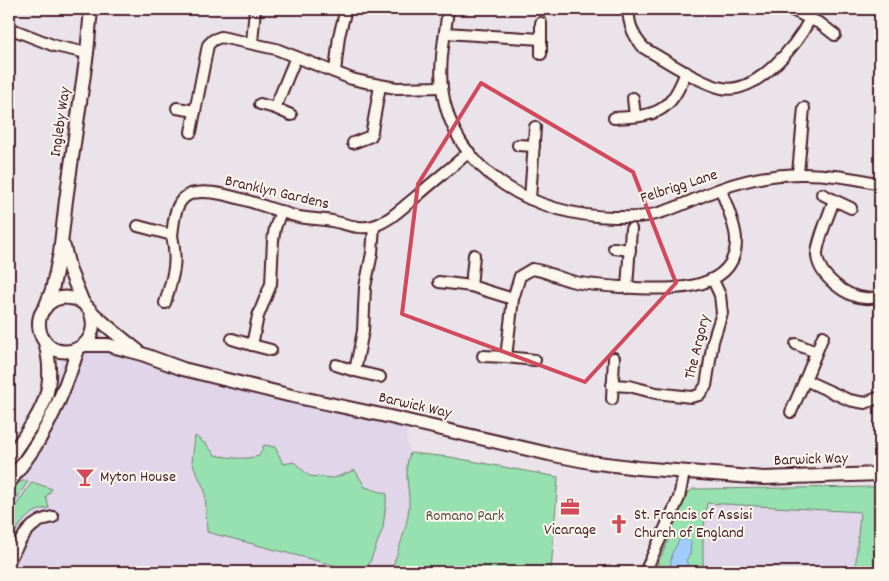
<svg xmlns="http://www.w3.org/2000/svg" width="889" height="581" font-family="Dekko,sans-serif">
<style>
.built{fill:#e0d5e9}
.green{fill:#97e0af;stroke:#70806d}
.water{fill:#a0cdfb;stroke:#7e87a8}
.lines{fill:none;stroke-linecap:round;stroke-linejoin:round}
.minor-casing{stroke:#4a1f2b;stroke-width:14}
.tertiary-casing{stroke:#4a1f2b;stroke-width:16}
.minor{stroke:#fbf7ec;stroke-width:10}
.tertiary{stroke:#fbf7ec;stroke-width:12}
.marked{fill:none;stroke:#d1495b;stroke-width:4;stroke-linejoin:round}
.labels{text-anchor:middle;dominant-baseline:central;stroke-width:4;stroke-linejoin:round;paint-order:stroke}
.street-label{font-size:16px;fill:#4a1f2b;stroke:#fbf7ec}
.poi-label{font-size:16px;fill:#4a1f2b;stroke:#fbf7ec;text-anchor:start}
.park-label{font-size:16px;fill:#5d4f4c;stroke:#fbf7ec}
</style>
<rect width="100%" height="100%" fill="#ebe3ea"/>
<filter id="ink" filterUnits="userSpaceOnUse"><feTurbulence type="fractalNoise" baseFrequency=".02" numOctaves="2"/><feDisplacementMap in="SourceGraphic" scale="10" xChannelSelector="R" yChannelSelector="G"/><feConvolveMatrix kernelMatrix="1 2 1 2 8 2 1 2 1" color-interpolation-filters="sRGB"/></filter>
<g filter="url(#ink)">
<!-- built -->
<g class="built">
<polygon points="92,331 155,360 408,421 406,436 410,453 407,460 409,508 391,572 9,572 9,471 43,420 64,352"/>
<polygon points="707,503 860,512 855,572 703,572 703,535"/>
</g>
<!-- green -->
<g class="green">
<path d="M195,436L207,445L215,455C231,458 243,460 259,456L264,445L275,447L283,464L294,462L309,476L334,478L355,470L365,487L387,494L383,528L366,572H360L207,532L205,491L192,462Z"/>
<path d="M410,453L450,457L558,477L551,572H391C397,552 407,529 409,507C410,489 403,469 410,453Z"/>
<path d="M22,481H28L9,511C9,496 7,489 22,481Z"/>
<path d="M32,482L52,489L46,497L49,508C27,510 19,526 9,543V516Z"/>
<polygon points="880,487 880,572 855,572 860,512 707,503 703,535 703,572 654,572 672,532 670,531 688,493 693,489"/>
</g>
<!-- water -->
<polygon class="water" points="680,539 686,539 691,542 690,554 686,560 690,572 675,572 670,569 672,553"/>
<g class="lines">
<!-- minor casing -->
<g class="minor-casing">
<g id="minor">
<path d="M448,9C445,35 439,62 442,88C453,173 536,216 614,217C624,217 635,218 645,216C671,212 695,198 720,189C774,169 825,171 880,184"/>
<path d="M628,9C629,25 633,36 644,48C663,59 701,84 722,88C756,95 796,46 810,19"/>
<polyline points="792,10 821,24 835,35"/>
<polyline points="9,28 55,46 87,53"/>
<polyline points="445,33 541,39"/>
<polyline points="252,43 255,9"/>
<polyline points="541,54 541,23"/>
<polyline points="335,72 339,36 346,9"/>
<polyline points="633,98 635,116"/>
<polyline points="260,104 275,108 291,115"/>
<polyline points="177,108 195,111"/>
<polyline points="275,108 296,57"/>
<path d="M614,118C657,116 670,113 686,72"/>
<polyline points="191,132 208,45 213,40 221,37 276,49 352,79 369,83 396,88 442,87"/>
<polyline points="353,143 371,136 380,86"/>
<polyline points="518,145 534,146"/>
<polyline points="798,173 804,108"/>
<polyline points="822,194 834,200"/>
<polyline points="530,199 535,127"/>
<path d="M851,208L834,200C830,212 816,244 817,256C819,276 846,297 865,298C869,299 875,297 880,297"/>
<path d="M138,226L172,235C174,222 174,206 185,197C206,180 275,212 299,217C310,219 321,219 332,221C346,224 360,230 373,226C390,221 403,207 417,196C434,181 452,167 469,152"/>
<polyline points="374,226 372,253 365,287 363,331 355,371 380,377"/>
<polyline points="614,248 630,250"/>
<path d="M439,282L471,286L513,299L520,276L532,269C547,271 560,279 575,282C590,285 606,286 621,287C658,290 737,296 736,240C736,225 725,203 721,189"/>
<polyline points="471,286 474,255"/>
<polyline points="627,288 631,229"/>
<polyline points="513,299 506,357 535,360"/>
<path d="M165,303C173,276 178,264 172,235"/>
<polyline points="823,336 805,380 849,400 865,403 880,397"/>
<polyline points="232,339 252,345"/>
<polyline points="796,344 816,352"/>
<polyline points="271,350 252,345 258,316 271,284 273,240 275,228 281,211"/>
<polyline points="483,356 506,357"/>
<polyline points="336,365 355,371"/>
<polyline points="612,385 629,386 656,393 691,397 699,395 706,386 713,341 722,313 720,295 713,280"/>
<polyline points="612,399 614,358"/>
<polyline points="791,412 805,380"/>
<path d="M9,561C20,541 28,521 53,517"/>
<polyline points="645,572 679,498 684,472"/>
</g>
</g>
<!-- tertiary casing -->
<g class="tertiary-casing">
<g id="tertiary">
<polyline points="64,247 70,271 83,303"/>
<polyline points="45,308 52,290 60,253 66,200 87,53 91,9"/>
<path d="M90,311C106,350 51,368 40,332C38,324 39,316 43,310C49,301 59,296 69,298C74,298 79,300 83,303C88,307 92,313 97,317C110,329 124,340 138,351"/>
<polyline points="85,345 108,345 142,354 183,369 288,395 386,416 549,454 590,462 638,468 764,478 880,474"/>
<path d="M9,459C37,416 59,396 45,342"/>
<path d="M9,483C19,468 31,454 40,438C57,410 68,380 78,349"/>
</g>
</g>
<!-- minor -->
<use href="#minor" class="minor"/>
<!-- tertiary -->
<use href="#tertiary" class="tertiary"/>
</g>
</g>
<!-- marked area -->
<path class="marked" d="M481,83L633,172L676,283L585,382L402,314L418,184Z"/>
<!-- icons -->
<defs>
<g id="bar-bare" transform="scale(1.5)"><path d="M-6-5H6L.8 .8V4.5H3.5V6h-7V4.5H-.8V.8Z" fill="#d1495b" stroke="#fbf7ec" stroke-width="2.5" paint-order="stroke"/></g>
<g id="office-bare" transform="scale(1.5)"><path d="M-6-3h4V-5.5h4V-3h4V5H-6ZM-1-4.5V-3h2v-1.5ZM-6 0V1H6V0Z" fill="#d1495b" stroke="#fbf7ec" stroke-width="2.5" paint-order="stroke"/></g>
<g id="church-bare" transform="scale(1.5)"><path d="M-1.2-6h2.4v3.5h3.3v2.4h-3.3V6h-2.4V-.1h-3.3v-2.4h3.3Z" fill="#d1495b" stroke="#fbf7ec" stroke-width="2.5" paint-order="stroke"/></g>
</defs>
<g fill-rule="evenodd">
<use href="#bar-bare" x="85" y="477"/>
<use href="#office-bare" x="570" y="507"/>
<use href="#church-bare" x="619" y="524"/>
</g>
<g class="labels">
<!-- street labels -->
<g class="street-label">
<text transform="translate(61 122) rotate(-82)">Ingleby Way</text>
<text transform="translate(679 187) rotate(-18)">Felbrigg Lane</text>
<text transform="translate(277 193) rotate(13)">Branklyn Gardens</text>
<text transform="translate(698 347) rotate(-76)">The Argory</text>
<text transform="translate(415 406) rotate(13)">Barwick Way</text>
<text transform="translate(811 460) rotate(-2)">Barwick Way</text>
</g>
<!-- poi labels -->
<g class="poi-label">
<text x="100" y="477">Myton House</text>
<text x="634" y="515">St. Francis of Assisi<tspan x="634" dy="18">Church of England</tspan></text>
<text x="570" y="530" text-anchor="middle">Vicarage</text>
</g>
<!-- park labels -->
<g class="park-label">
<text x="465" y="516">Romano Park</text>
</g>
</g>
<!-- margin -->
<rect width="889" height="581" fill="none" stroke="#fbf7ec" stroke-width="30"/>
<rect x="15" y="15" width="859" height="551" fill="none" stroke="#4a1f2b" stroke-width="2" filter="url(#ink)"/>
</svg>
